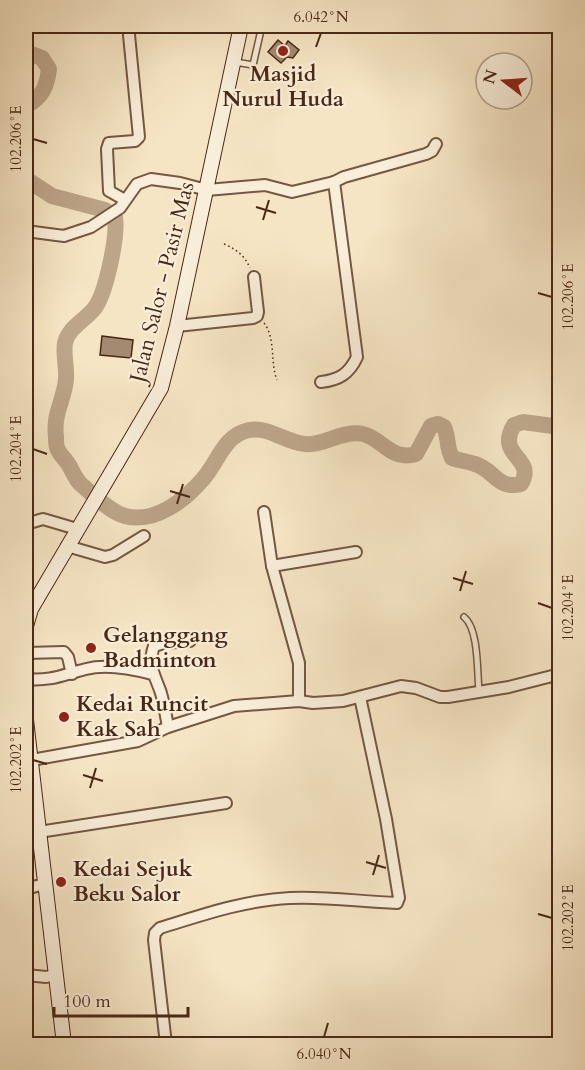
<svg xmlns="http://www.w3.org/2000/svg" width="585" height="1070" font-family="Cardo,serif">
<style>
.lines{fill:none;stroke-linecap:round;stroke-linejoin:round}
.river{stroke:#bca589;stroke-width:16}
.building{fill:#a38a70;stroke:#4a2816;stroke-width:1.5}
.lane-casing{stroke:#755742;stroke-width:8}
.street-casing{stroke:#755742;stroke-width:14}
.secondary-casing{stroke:#4a2816;stroke-width:16}
.path{stroke:#4a2816;stroke-width:1.5;stroke-dasharray:1.5 3;stroke-linecap:butt}
.lane{stroke:#f9eed9;stroke-width:5}
.street{stroke:#f9eed9;stroke-width:10}
.secondary{stroke:#f9eed9;stroke-width:14}
.ticks{fill:none;stroke:#4a2816;stroke-width:2}
.poi-dot{fill:#8f2418;stroke:#f9eed9;stroke-width:2}
.labels{text-anchor:middle;dominant-baseline:central;stroke-width:4.5;stroke-linejoin:round;paint-order:stroke}
.poi-label{font-size:22px;font-weight:bold;fill:#4a2816;stroke:#f9eed9;text-anchor:start}
.street-label{font-size:22px;fill:#4a2816;stroke:#f9eed9}
.neatline{fill:none;stroke:#4a2816;stroke-width:2}
.ticks-label{font-size:15px;text-anchor:middle;fill:#4a2816}
</style>
<rect width="100%" height="100%" fill="#f6e5c4"/>
<filter id="stains"><feTurbulence type="fractalNoise" baseFrequency=".00333" numOctaves="4"/><feColorMatrix values="0 0 0 0 .2 0 0 0 0 .09 0 0 0 0 .02 0 0 0 .5 -.17"/></filter>
<radialGradient id="worn" r=".72"><stop offset=".6" stop-color="#630" stop-opacity="0"/><stop offset="1" stop-color="#630" stop-opacity=".3"/></radialGradient>
<g class="lines">
<!-- river -->
<g class="river">
<path d="M26,52L42,58L49,69C47,86 42,98 26,106"/>
<path d="M26,179L52,196L105,210L115,217C118,236 106,294 94,309C85,320 68,328 65,343C63,355 67,367 66,379C64,401 53,413 56,437C56,441 56,447 58,450C61,456 66,460 69,465C74,474 76,481 84,487C95,497 111,512 125,516C155,524 185,500 203,479C218,462 224,435 249,430C268,426 287,443 305,444C324,446 341,430 363,434C378,437 388,454 403,455C407,456 412,455 416,454L431,426L438,424L444,427C449,438 446,446 452,458C460,461 467,461 475,464C495,470 497,490 521,484C537,457 495,457 514,425L523,422L560,427"/>
</g>
</g>
<!-- building -->
<g class="building">
<polygon points="278,40 285,46 288,41 299,50 293,58 287,57 281,63 268,52"/>
<polygon points="102,336 133,340 131,358 100,355"/>
</g>
<g class="lines">
<!-- lane casing -->
<g class="lane-casing">
<g id="lane">
<polyline points="235,62 253,65 261,30 242,26"/>
<path d="M464,617C479,629 477,672 479,691"/>
</g>
</g>
<!-- street casing -->
<g class="street-casing">
<g id="street">
<polyline points="125,200 109,191 107,149 109,143 135,141 139,137 129,35 130,26"/>
<polyline points="26,231 64,236 91,227 120,208 137,184 151,179 180,183 207,190 265,185 292,192 334,182 344,177 426,154 432,151 436,144"/>
<polyline points="177,326 253,318 257,316 258,312 254,277"/>
<path d="M321,382C339,380 349,374 357,357L334,182"/>
<polyline points="264,512 272,566 299,663 299,701"/>
<polyline points="26,524 43,519 77,529"/>
<polyline points="67,546 105,557 113,555 144,536"/>
<polyline points="272,566 356,552"/>
<polyline points="26,653 64,652 68,657 72,674"/>
<path d="M26,679C53,681 61,675 86,669C105,664 133,669 152,674"/>
<path d="M168,727C166,716 164,704 161,693C155,675 147,666 154,646L164,643L190,641"/>
<polyline points="26,761 138,741 168,727 234,706 299,701 313,703 343,701 401,686 416,688 440,697 448,697 509,687 560,674"/>
<polyline points="26,834 226,803"/>
<polyline points="26,889 44,884"/>
<polyline points="26,975 46,977 56,975"/>
<path d="M166,1044L154,940L155,933L160,928C202,915 245,900 290,898C326,896 361,902 397,903L399,898L386,819L360,697"/>
</g>
</g>
<!-- secondary casing -->
<g class="secondary-casing">
<g id="secondary">
<polyline points="26,626 31,609 161,388 177,326 241,26"/>
<polyline points="26,720 64,1044"/>
</g>
</g>
<!-- path -->
<g class="path">
<path d="M224,244C236,249 245,256 250,268"/>
<path d="M264,323C276,338 270,363 277,380"/>
</g>
<!-- lane -->
<use href="#lane" class="lane"/>
<!-- street -->
<use href="#street" class="street"/>
<!-- secondary -->
<use href="#secondary" class="secondary"/>
</g>
<!-- ticks -->
<path class="ticks" d="M316,47L321,33M33,139L47,143M256,207L276,213M263,220L269,200M538,293L552,297M33,449L47,454M170,491L190,497M177,504L183,484M453,578L473,584M460,591L466,571M538,603L552,608M33,760L47,764M83,775L103,781M90,788L96,768M366,862L386,868M373,875L379,855M538,914L552,918M324,1037L328,1023"/>
<!-- markers -->
<g class="poi-dot">
<circle cx="283" cy="51" r="6"/>
<circle cx="91" cy="648" r="6"/>
<circle cx="64" cy="717" r="6"/>
<circle cx="61" cy="882" r="6"/>
</g>
<g class="labels">
<!-- poi labels -->
<g class="poi-label">
<text x="283" y="74" text-anchor="middle">Masjid<tspan x="283" dy="25">Nurul Huda</tspan></text>
<text x="103" y="635">Gelanggang<tspan x="103" dy="25">Badminton</tspan></text>
<text x="76" y="704">Kedai Runcit<tspan x="76" dy="25">Kak Sah</tspan></text>
<text x="73" y="869">Kedai Sejuk<tspan x="73" dy="25">Beku Salor</tspan></text>
</g>
<!-- street labels -->
<g class="street-label">
<text transform="translate(162 282) rotate(-76)">Jalan Salor - Pasir Mas</text>
</g>
</g>
<!-- margin -->
<rect width="585" height="1070" fill="none" stroke="#f6e5c4" stroke-width="66"/>
<!-- north arrow -->
<g transform="translate(504 81) rotate(287)"><circle r="28" fill="#f9eed9" stroke="#b39f8b" stroke-width="1.5"/>
<path d="M0-4.5L10 22L0 15L-10 22Z" fill="#8f2418"/>
<text y="-9" font-size="16" font-weight="bold" text-anchor="middle" fill="#4a2816">N</text>
</g>
<!-- scale -->
<path d="M54 1007v9h134v-9" fill="none" stroke="#4a2816" stroke-width="3"/>
<text x="63" y="1007" font-size="18" fill="#4a2816" stroke="#f9eed9" stroke-width="4.5" paint-order="stroke">100 m</text>
<rect x="33" y="33" width="519" height="1004" class="neatline"/>
<g class="ticks-label">
<text x="321" y="22">6.042°N</text>
<text transform="translate(16 139) rotate(-90)" y="5">102.206°E</text>
<text transform="translate(568 297) rotate(-90)" y="5">102.206°E</text>
<text transform="translate(16 449) rotate(-90)" y="5">102.204°E</text>
<text transform="translate(568 608) rotate(-90)" y="5">102.204°E</text>
<text transform="translate(16 760) rotate(-90)" y="5">102.202°E</text>
<text transform="translate(568 918) rotate(-90)" y="5">102.202°E</text>
<text x="324" y="1059">6.040°N</text>
</g>
<rect width="100%" height="100%" filter="url(#stains)"/>
<rect width="100%" height="100%" fill="url(#worn)"/>
</svg>
